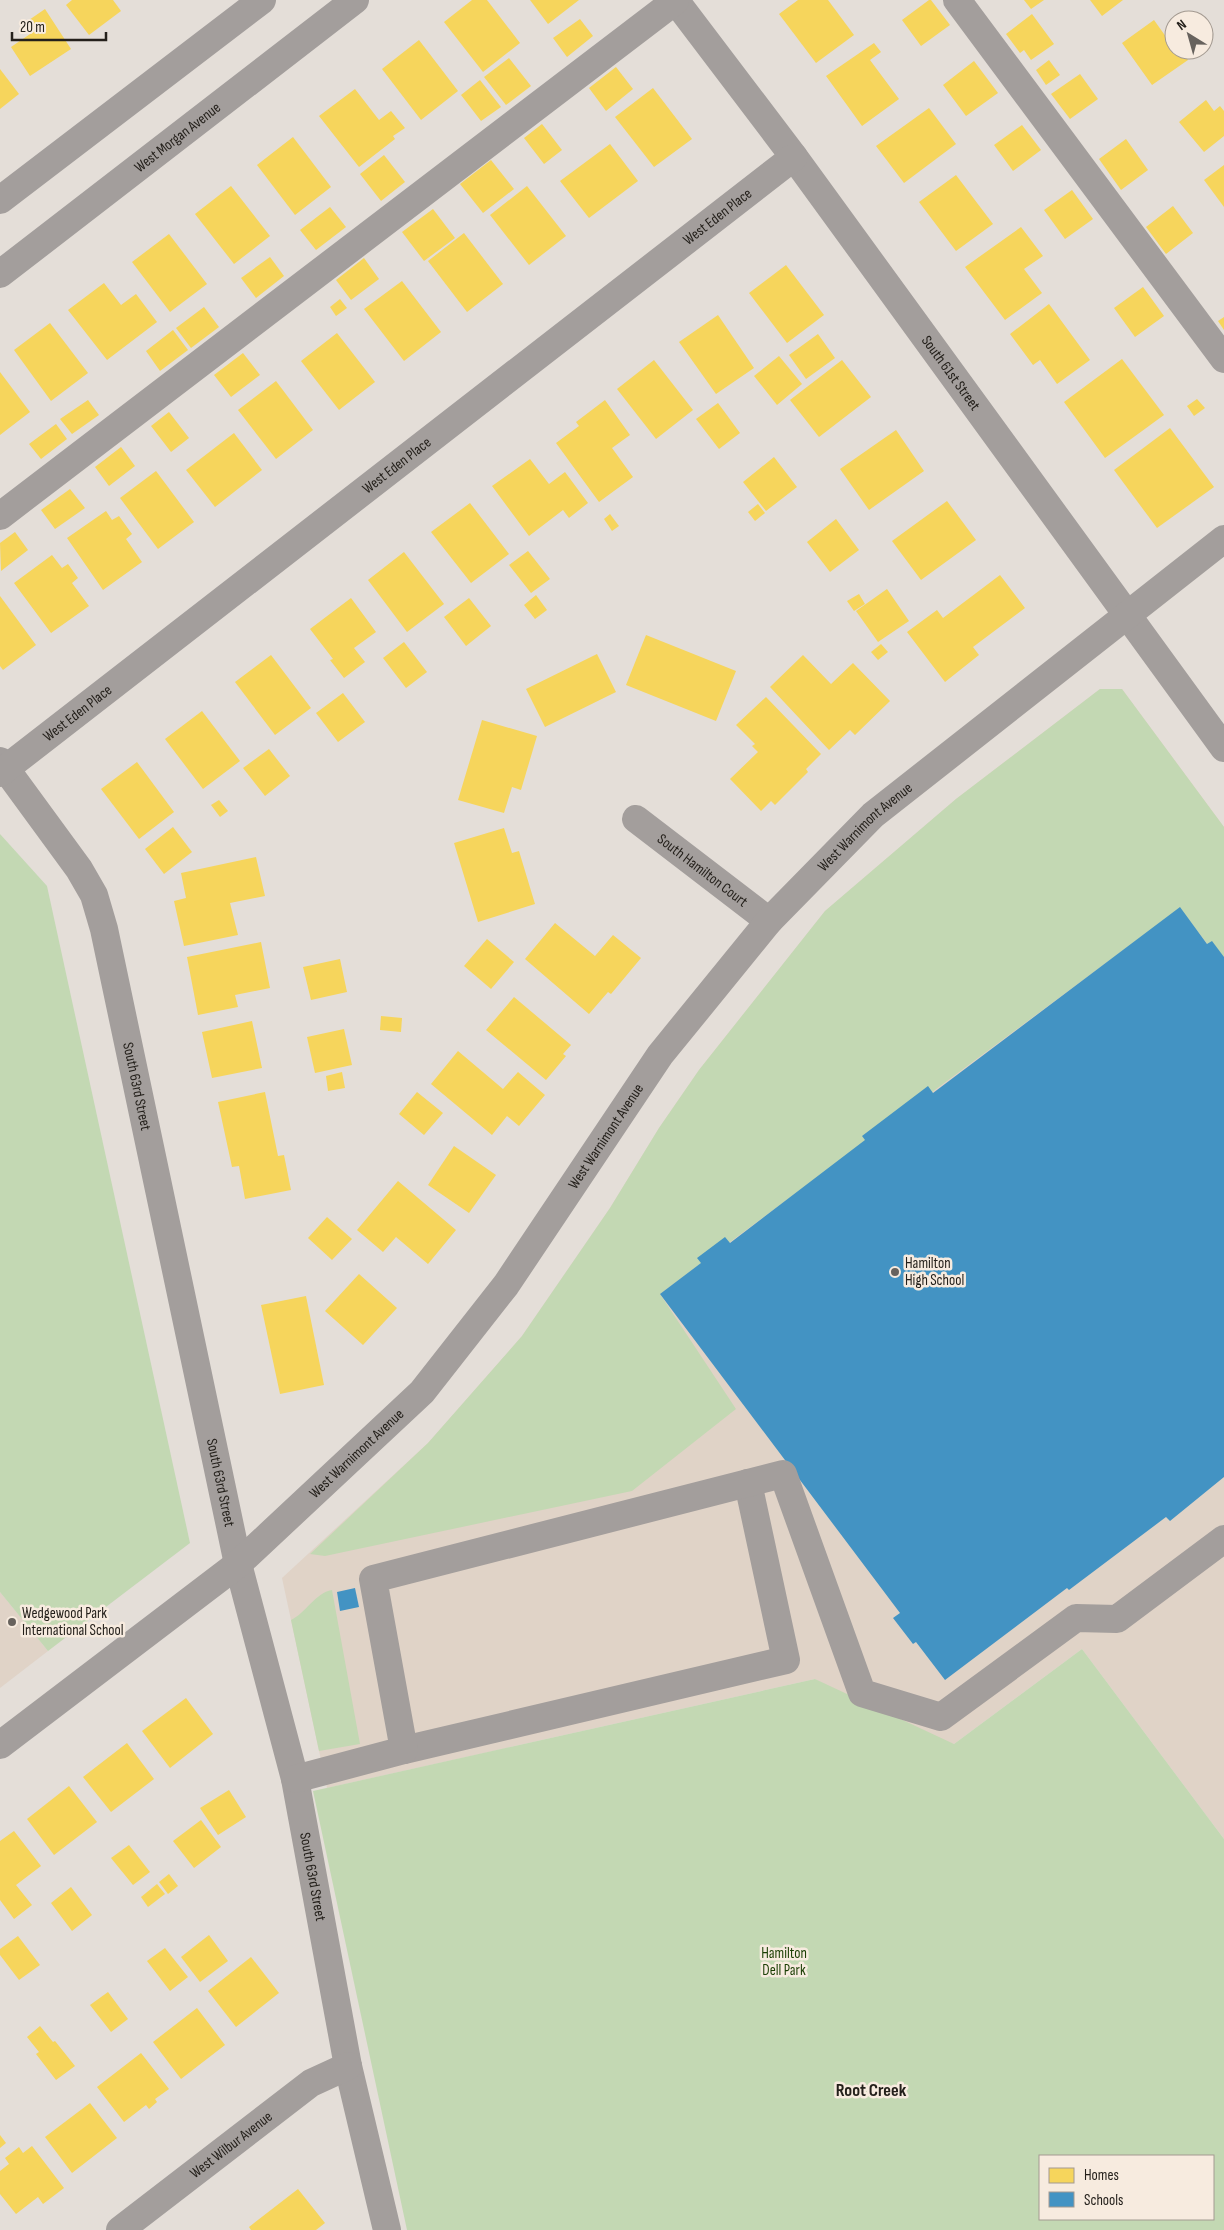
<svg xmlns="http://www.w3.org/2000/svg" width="1224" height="2230" font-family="'Sofia Sans Condensed',sans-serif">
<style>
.built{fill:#e0d3c7}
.green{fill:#c3d8b3;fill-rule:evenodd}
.homes{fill:#f6d55c}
.schools{fill:#4393c3}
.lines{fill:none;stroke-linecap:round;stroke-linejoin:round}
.minor{stroke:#a39e9c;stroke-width:28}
.poi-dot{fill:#67625d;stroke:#f7ebdf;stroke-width:2}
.labels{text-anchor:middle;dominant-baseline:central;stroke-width:5;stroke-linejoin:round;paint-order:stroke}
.street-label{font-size:15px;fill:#24201b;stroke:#f7ebdf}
.poi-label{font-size:15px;fill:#24201b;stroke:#f7ebdf;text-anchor:start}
.park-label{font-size:15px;fill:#1a3e03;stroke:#f7ebdf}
.quarter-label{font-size:18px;font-weight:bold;fill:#24201b;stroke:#f7ebdf}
</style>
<rect width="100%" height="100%" fill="#e4ded8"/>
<!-- built -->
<g class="built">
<polygon points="1100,689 1122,689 1224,827 1224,1839 1082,1649 954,1744 908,1730 815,1679 327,1788 282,1578 428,1443 522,1336 610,1208 659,1128 699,1070 825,911 956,799"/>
<polygon points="0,1592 48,1651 0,1688"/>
</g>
<!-- green -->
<g class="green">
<polygon points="1100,689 1122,689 1224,827 1224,966 1180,908 660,1294 736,1409 632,1491 325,1556 310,1554 428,1443 522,1336 610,1208 659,1128 699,1070 825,911 956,799"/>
<polygon points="0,834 47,886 190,1543 48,1651 0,1592"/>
<path d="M332,1590L360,1744L319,1751L291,1620C306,1613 315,1593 332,1590Z"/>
<path d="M1082,1649L1224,1839V2230H407L313,1791L815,1679L954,1744ZM1040,2156H1213V2219H1040Z"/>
</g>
<!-- homes -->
<g class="homes">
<polygon points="72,0 113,0 121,11 89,35 66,5"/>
<polygon points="472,0 487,0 520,43 483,72 444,22"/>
<polygon points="530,0 579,0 548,24"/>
<polygon points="798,0 828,0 854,35 816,63 779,14"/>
<polygon points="929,0 931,0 950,25 921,46 902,20"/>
<polygon points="1024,0 1044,0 1031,9"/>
<polygon points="1090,0 1123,0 1102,16"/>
<polygon points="45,9 71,49 30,76 11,47 36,30 29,20"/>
<polygon points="1032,14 1054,44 1031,60 1024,50 1020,53 1006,34"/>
<polygon points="580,19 593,36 567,57 553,38"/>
<polygon points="1154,20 1169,41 1173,38 1174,40 1174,50 1181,50 1188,60 1152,85 1122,43"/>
<polygon points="419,40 458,91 421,120 382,69"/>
<polygon points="874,43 881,52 870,60 899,99 862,126 826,76"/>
<polygon points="509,58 531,86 506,105 484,77"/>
<polygon points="1049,60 1060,75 1046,85 1036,70"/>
<polygon points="974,61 998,93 966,116 943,85"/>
<polygon points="616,67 633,89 606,111 589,88"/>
<polygon points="0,69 19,94 0,109"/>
<polygon points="1080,74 1098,99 1070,119 1051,94"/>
<polygon points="480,80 501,107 481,121 461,95"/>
<polygon points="653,88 692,139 654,167 615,117"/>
<polygon points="355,89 379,120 391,111 405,128 393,136 395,139 359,167 319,116"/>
<polygon points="1206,100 1214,111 1220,106 1224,111 1224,136 1204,152 1179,122"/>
<polygon points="929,108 956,144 904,183 876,146"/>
<polygon points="542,124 562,150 544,164 524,138"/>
<polygon points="1022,125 1041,150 1013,171 994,145"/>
<polygon points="293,137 331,187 295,215 257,165"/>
<polygon points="1126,139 1148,170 1121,190 1099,159"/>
<polygon points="610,144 638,181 589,218 560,181"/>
<polygon points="384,155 405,182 381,201 360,174"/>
<polygon points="491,160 514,189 483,213 460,184"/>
<polygon points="1224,165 1224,207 1204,180"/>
<polygon points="956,175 993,224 956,251 919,202"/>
<polygon points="231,186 270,236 234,264 195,214"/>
<polygon points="527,186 566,236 529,265 490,215"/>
<polygon points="1072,190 1093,219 1065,239 1044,210"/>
<polygon points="1173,206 1193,233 1166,254 1146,227"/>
<polygon points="330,207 346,227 316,250 300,230"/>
<polygon points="433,209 455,238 424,261 402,232"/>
<polygon points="1021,227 1043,256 1024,269 1042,293 1005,320 965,267"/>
<polygon points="464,233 503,284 467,312 428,261"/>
<polygon points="169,234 207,284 170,312 132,262"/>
<polygon points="270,257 284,276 256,298 241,278"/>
<polygon points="364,258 379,279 351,300 336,280"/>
<polygon points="786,265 824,315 787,343 749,293"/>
<polygon points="402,281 441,332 404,361 364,309"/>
<polygon points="104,283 121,305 136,294 157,322 107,360 68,310"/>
<polygon points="1143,287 1164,316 1135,337 1114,308"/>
<polygon points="340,299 347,308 336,316 330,307"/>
<polygon points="1049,304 1090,360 1057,384 1040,360 1033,365 1010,334"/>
<polygon points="204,307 219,327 191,348 176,328"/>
<polygon points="718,315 754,368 716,394 679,342"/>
<polygon points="1224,317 1224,330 1218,321"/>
<polygon points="50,323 88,373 51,401 14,350"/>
<polygon points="173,330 188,350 160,371 146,351"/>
<polygon points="337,333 375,382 339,410 301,361"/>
<polygon points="818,334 835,358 806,379 789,355"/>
<polygon points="243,353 260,375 231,397 214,375"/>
<polygon points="779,356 802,384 777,405 754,376"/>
<polygon points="1122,359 1164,415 1105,458 1064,402"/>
<polygon points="654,360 693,410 656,439 617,389"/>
<polygon points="842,360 871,397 819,437 790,400"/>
<polygon points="0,372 30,412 0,435"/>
<polygon points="276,381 313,430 276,459 238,410"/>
<polygon points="1197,399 1205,408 1194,416 1187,406"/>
<polygon points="88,400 99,415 72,434 60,419"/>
<polygon points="605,400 630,435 612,448 633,477 599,502 556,443 579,426 576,422"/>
<polygon points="718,403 740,433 719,449 696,419"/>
<polygon points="169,412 189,438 171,452 151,426"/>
<polygon points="56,424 67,439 41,459 29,444"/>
<polygon points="1170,428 1214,487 1157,528 1114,470"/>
<polygon points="896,430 924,471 869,510 840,469"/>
<polygon points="234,433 262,470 215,507 186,470"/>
<polygon points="121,447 135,466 109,486 95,467"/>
<polygon points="774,457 797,487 766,511 743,482"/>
<polygon points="530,459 549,484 565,472 588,503 569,518 563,510 529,536 492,486"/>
<polygon points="156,471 194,522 158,549 120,498"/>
<polygon points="70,489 85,508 55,529 41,510"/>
<polygon points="947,501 976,540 921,580 892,541"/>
<polygon points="470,503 509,554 471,583 431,532"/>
<polygon points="758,504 765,513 755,521 748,512"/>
<polygon points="106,511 112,520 119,516 132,534 126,539 142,562 103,590 67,538"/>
<polygon points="610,514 619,526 612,531 604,519"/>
<polygon points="836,519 859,550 830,572 807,542"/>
<polygon points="15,532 28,550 1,571 0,543"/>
<polygon points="528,551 550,579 531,593 509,565"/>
<polygon points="404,552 444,604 407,632 368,580"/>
<polygon points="52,555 62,568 68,564 78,578 72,583 89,606 51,633 14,583"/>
<polygon points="1000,575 1025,608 973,647 979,655 945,682 907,632 937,610 943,618"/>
<polygon points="887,589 909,621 878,642 856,611"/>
<polygon points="859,594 865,604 854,611 847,601"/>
<polygon points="536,595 547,610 535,619 524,605"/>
<polygon points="0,596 36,645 3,670 0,666"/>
<polygon points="351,598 376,632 354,648 365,662 344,678 330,660 333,659 310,629"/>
<polygon points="469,598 491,626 466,646 444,617"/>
<polygon points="646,635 736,671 716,721 626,685"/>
<polygon points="404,642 427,672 406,688 383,658"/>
<polygon points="881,644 888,652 878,660 871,652"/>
<polygon points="597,654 616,692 545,727 526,689"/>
<polygon points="271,655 311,708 275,735 235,682"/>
<polygon points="803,655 831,684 853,663 890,701 855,735 850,730 829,750 770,687"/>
<polygon points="343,693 365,722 338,742 316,713"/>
<polygon points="766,697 821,754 806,769 808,772 775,805 771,801 761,811 730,779 758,752 752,746 755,744 736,725"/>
<polygon points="202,711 240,761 203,789 165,739"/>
<polygon points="482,720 537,736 521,790 512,787 504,813 458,800"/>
<polygon points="269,749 290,776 265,796 243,768"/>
<polygon points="137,762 174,812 139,839 101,789"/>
<polygon points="219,800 228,811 220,817 211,805"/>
<polygon points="173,827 192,852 164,874 145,849"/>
<polygon points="504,828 512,853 519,851 535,904 478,922 454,843"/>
<polygon points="256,857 265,896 230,903 238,935 184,946 174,901 186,898 181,873"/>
<polygon points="555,923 595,956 613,935 641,958 611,994 608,992 589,1014 525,959"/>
<polygon points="487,939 514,962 491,989 464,966"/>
<polygon points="261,942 270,988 235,995 238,1007 198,1015 187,957"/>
<polygon points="340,959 347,992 311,1000 303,967"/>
<polygon points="514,997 571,1045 563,1054 566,1056 546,1080 486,1030"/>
<polygon points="381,1016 402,1018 401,1032 380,1030"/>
<polygon points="252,1021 262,1068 212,1078 202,1032"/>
<polygon points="344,1029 352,1065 315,1073 307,1037"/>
<polygon points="458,1051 503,1089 518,1072 545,1095 519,1126 507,1116 492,1135 431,1084"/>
<polygon points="342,1072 345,1088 328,1091 326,1076"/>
<polygon points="265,1092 278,1156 284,1155 291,1190 245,1199 239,1166 232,1167 218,1102"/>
<polygon points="417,1092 443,1113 424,1135 399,1114"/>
<polygon points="454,1146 496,1175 469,1213 428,1185"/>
<polygon points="398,1181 456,1230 428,1264 396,1237 383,1252 357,1230"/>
<polygon points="327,1217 352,1239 332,1260 308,1238"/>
<polygon points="359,1274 397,1308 363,1345 325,1311"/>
<polygon points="306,1296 324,1385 280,1394 261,1305"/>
<polygon points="186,1698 213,1734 170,1768 142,1731"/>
<polygon points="127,1743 154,1779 111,1812 83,1777"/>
<polygon points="69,1786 97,1822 54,1855 27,1819"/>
<polygon points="229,1790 246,1817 218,1835 200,1808"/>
<polygon points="201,1820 221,1847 194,1868 173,1841"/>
<polygon points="14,1831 41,1866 16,1885 32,1905 14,1919 0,1900 0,1841"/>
<polygon points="129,1845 150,1872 133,1885 111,1858"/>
<polygon points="169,1874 178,1886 168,1894 159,1882"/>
<polygon points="157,1884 165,1894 148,1907 141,1897"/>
<polygon points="71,1887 92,1915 72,1931 51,1903"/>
<polygon points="209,1935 228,1961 200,1982 181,1957"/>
<polygon points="18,1936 40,1965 19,1980 0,1955 0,1949"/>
<polygon points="165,1948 188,1977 170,1991 147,1961"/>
<polygon points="251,1957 279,1993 236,2027 208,1991"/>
<polygon points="108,1992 128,2019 111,2032 90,2005"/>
<polygon points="197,2008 225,2045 181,2079 153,2042"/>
<polygon points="40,2026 53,2042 55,2041 75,2066 56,2080 36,2054 39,2052 27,2037"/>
<polygon points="141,2053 169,2089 155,2099 157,2102 149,2109 146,2105 124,2122 97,2087"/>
<polygon points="90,2103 117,2138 72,2173 45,2137"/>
<polygon points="0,2135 6,2143 0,2148"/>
<polygon points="32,2146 64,2188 43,2204 38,2197 16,2214 0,2194 0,2171 9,2164 5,2158 19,2147 23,2153"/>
<polygon points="298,2189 325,2223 316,2230 251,2230 249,2227"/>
</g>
<!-- schools -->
<g class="schools">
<polygon points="1180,907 1207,944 1212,941 1224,957 1224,1477 1170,1521 1166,1517 1069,1590 1067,1588 945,1680 916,1642 913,1644 893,1618 900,1613 660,1294 701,1263 697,1258 725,1237 730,1243 865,1140 862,1136 928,1086 933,1093"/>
<polygon points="355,1588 359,1607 340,1611 337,1592"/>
</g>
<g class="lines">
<!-- minor -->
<g class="minor">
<path id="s1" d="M675,0L794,157L1224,748"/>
<polyline points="957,0 1224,359"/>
<polyline points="0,200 262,0"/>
<path id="s2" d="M0,274L355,0"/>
<polyline points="0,516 675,1"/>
<path id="s3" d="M0,761L79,869L94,895L104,929L238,1564L295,1779L348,2066L387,2230"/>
<path id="s4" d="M0,773L794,157"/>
<path id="s5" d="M636,819L769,921"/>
<path id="s6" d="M0,1745L238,1564L422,1392L506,1285L660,1055L769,921L873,815L1224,539"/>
<polyline points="404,1750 786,1660 748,1483"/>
<polyline points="295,1779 404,1750 373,1579 783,1474 862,1693 941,1717 1076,1618 1117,1619 1224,1539"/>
<path id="s7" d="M120,2230L311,2083L348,2066"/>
</g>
</g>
<!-- markers -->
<g class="poi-dot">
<circle cx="895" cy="1272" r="5"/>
<circle cx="12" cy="1622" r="5"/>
</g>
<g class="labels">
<!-- street labels -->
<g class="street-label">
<text stroke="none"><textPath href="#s2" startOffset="224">West Morgan Avenue</textPath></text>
<text stroke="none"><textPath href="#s4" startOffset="908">West Eden Place</textPath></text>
<text stroke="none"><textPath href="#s1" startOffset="464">South 61st Street</textPath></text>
<text stroke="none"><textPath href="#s4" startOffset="502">West Eden Place</textPath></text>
<text stroke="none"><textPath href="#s4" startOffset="98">West Eden Place</textPath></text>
<text stroke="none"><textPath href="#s6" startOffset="1271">West Warnimont Avenue</textPath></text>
<text stroke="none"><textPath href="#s5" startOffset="84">South Hamilton Court</textPath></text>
<text stroke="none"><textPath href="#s3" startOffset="360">South 63rd Street</textPath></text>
<text stroke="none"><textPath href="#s6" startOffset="866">West Warnimont Avenue</textPath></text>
<text stroke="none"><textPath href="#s6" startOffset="461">West Warnimont Avenue</textPath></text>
<text stroke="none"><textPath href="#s3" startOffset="765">South 63rd Street</textPath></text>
<text stroke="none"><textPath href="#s3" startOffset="1170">South 63rd Street</textPath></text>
<text stroke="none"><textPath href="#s7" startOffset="140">West Wilbur Avenue</textPath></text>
</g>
<!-- poi labels -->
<g class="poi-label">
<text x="905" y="1263">Hamilton<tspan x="905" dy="17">High School</tspan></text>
<text x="22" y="1613">Wedgewood Park<tspan x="22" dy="17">International School</tspan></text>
</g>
<!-- park labels -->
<g class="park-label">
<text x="784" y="1953">Hamilton<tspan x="784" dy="17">Dell Park</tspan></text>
</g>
<!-- quarter labels -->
<g class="quarter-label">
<text x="871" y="2090">Root Creek</text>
</g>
</g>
<!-- legend -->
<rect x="1039" y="2155" width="175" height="65" fill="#f7ebdf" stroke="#a39a91"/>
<rect x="1049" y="2168" width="25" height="15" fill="#f6d55c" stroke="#a39a91"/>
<text x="1084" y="2180" font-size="15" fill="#24201b">Homes</text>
<rect x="1049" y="2192" width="25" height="15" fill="#4393c3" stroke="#a39a91"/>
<text x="1084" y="2205" font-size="15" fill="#24201b">Schools</text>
<!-- north arrow -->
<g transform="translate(1189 35) rotate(323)"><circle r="24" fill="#f7ebdf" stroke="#a39a91"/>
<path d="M0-4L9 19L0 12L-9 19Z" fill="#67625d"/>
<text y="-8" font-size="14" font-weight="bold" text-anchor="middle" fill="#24201b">N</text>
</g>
<!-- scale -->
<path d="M12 32v8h94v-8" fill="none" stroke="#24201b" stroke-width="2.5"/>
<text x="20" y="32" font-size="15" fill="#24201b" stroke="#f7ebdf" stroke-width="4" paint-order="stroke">20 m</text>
</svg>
